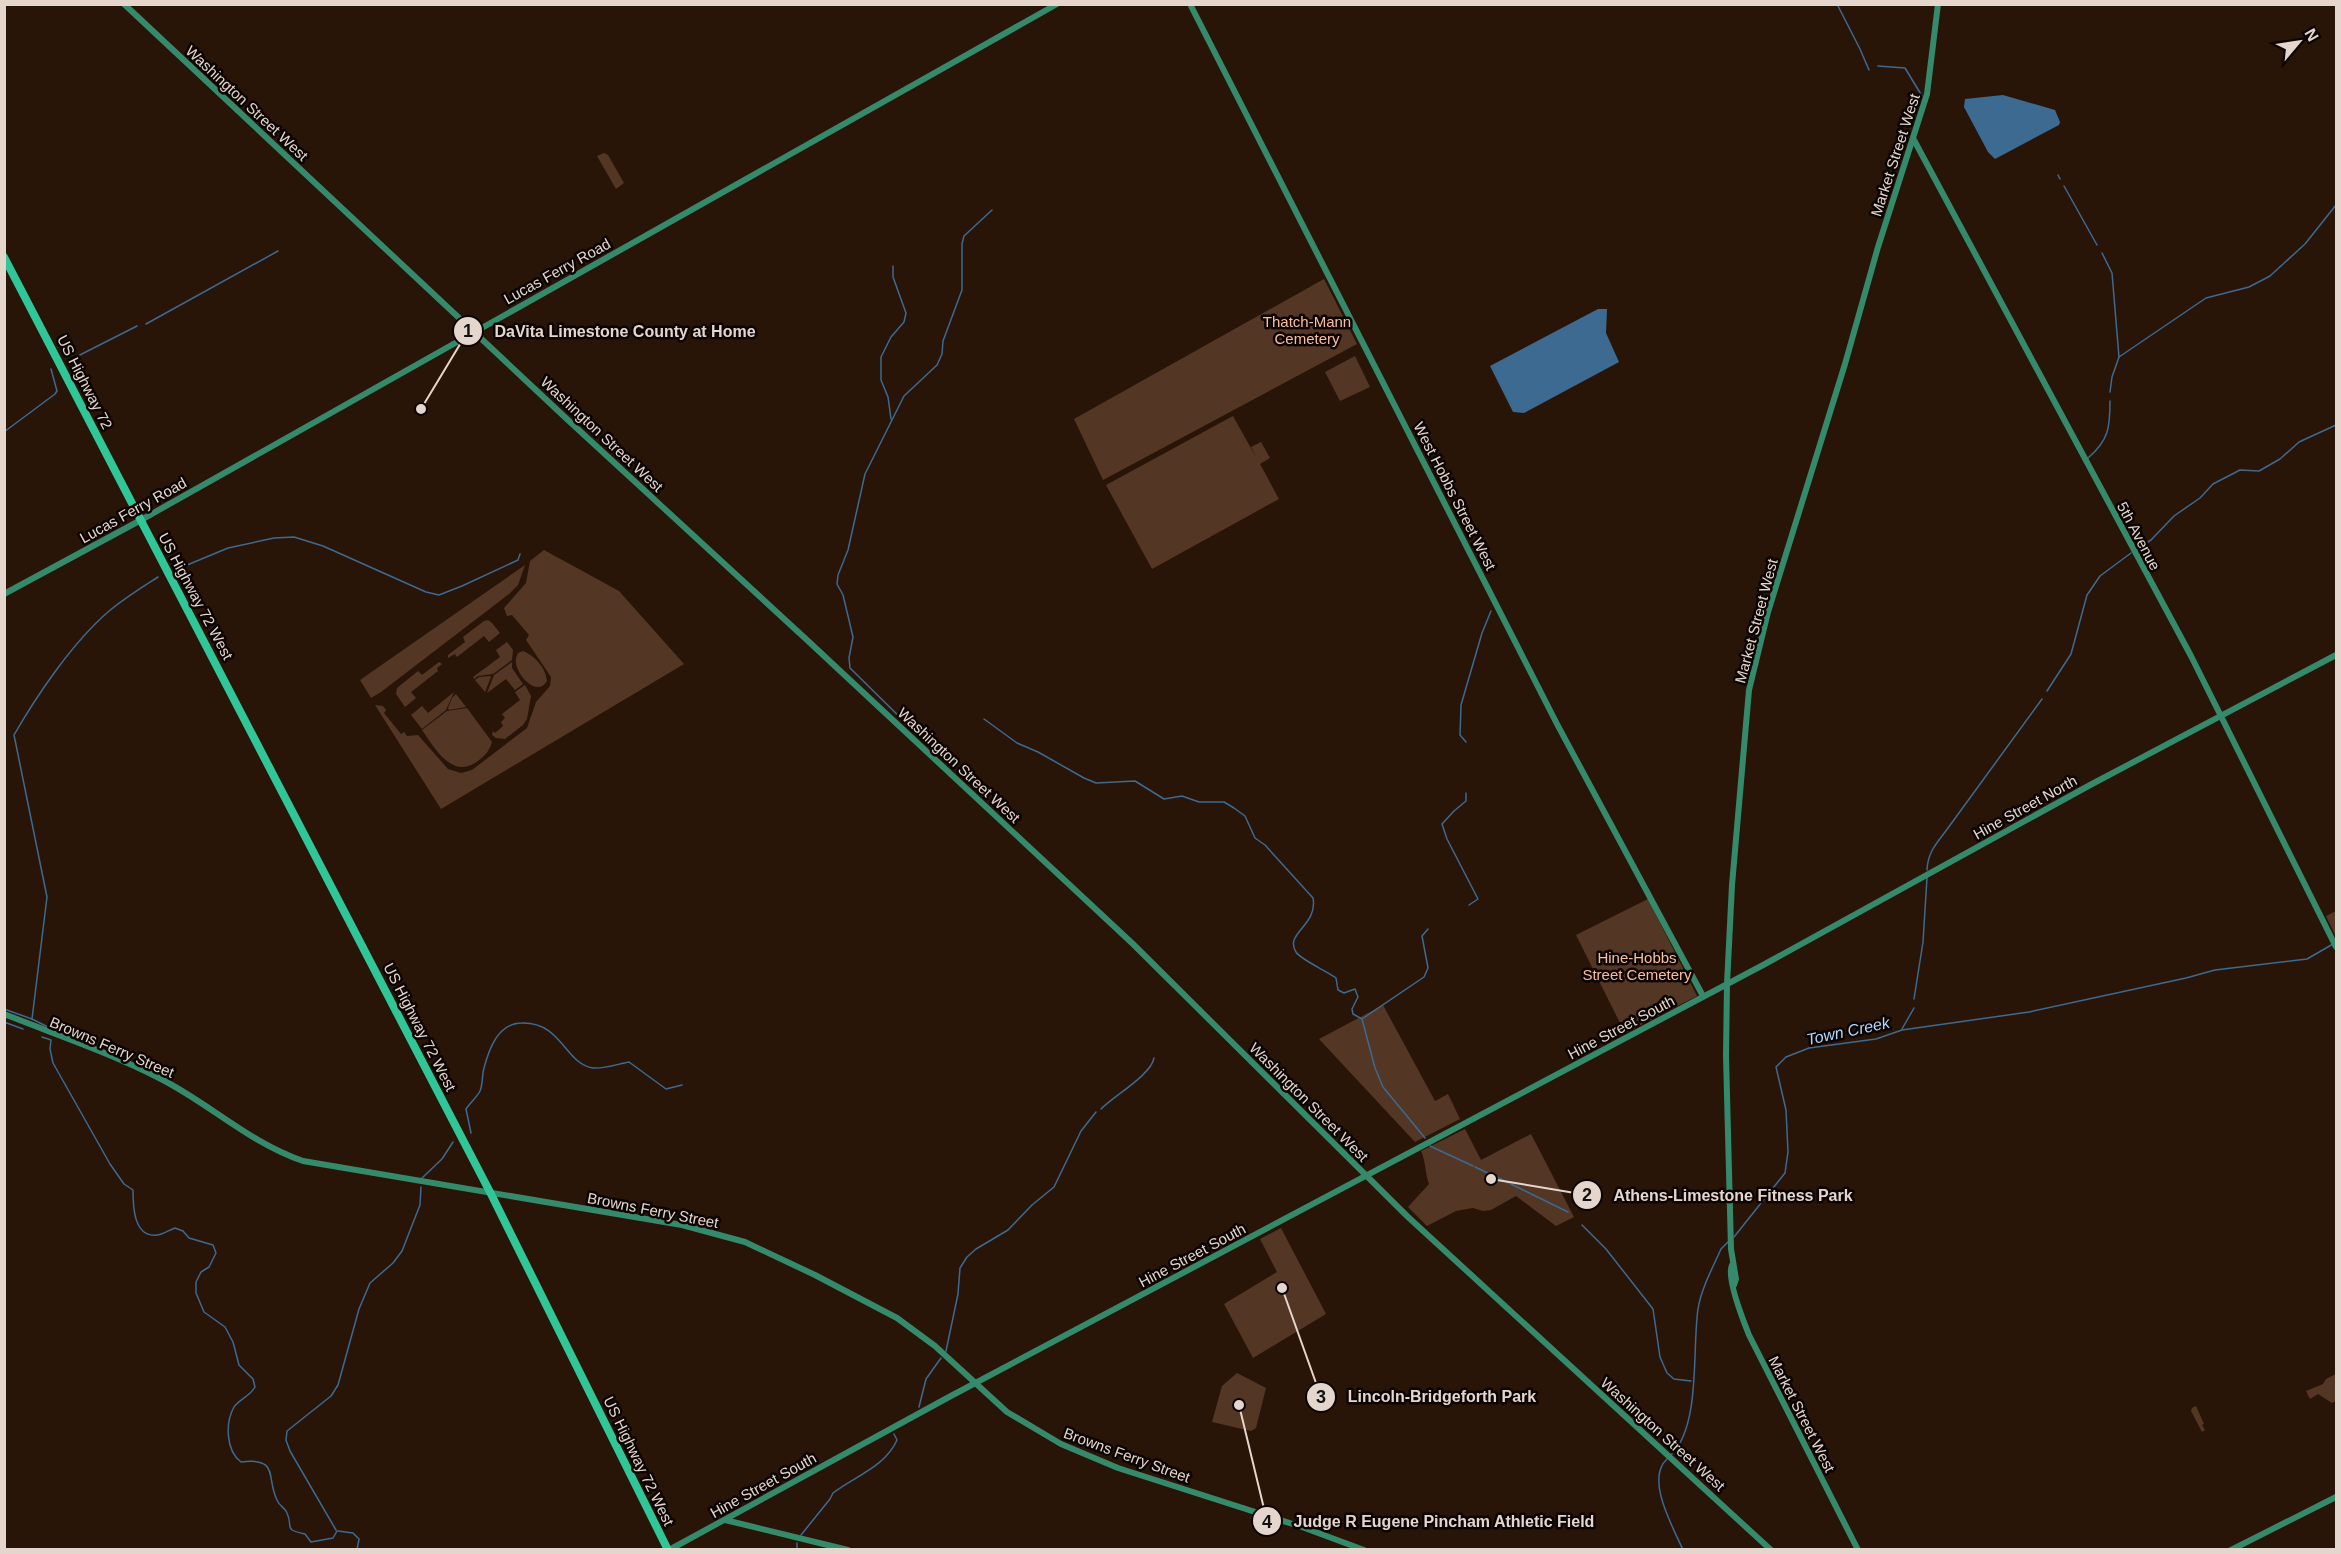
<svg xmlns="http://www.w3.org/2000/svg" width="2341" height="1554" font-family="Helvetica,sans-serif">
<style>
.green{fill:#543625}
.water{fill:#3c6a91}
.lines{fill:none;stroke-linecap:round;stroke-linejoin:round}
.stream{stroke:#3c6a91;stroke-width:1.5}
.secondary{stroke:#358a6c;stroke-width:6}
.highway{stroke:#31c697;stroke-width:8}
.labels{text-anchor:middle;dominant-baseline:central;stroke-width:5;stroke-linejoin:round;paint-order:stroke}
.street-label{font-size:15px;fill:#e4d6cd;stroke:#0c0402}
.park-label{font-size:15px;fill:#fcbe99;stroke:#0c0402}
.water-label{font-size:16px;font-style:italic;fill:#aed7fb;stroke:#0c0402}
.leader{fill:none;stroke:#e4d6cd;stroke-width:2}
.callout-dot{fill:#e4d6cd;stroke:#0c0402;stroke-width:2}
.mark-label{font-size:18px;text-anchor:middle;font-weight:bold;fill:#111}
.callout-label{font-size:16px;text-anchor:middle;font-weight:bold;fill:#e4d6cd;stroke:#0c0402;stroke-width:5;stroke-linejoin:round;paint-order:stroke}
</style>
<rect width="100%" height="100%" fill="#291508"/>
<!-- green -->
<g class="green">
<polygon points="604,153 608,155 624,183 616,189 597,156"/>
<polygon points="1324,279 1357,344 1103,480 1074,419"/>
<polygon points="1355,356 1370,387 1340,401 1325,372"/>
<polygon points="1233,416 1257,459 1251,447 1261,442 1270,458 1260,464 1279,499 1152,569 1106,485"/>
<polygon points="544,550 619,591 684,664 441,809 375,705 383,706 386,710 384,713 401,734 404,732 407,736 418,735 448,769 461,773 472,770 527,728 536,702 550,686 551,677 526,640 529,635 512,615 507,616 504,608 526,583 530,561"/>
<polygon points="525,565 518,585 509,594 381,692 371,698 360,680"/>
<polygon points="488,620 492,623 500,633 489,642 484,636 457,657 455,654 448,658 448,655 465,642 463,637 484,621"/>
<polygon points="507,642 513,650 512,660 493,674 478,676 474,679 473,677 500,657 496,650"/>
<path d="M523,651C535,656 546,668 547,681C537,698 517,675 516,663C515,661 517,655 518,653Z"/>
<polygon points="439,662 442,664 437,668 438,671 411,692 416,698 405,707 396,694 397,688 418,671 422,675"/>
<polygon points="512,662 512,668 523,684 515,690 506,679 487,693 494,675"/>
<polygon points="490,676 491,677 485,692 475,680 479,677"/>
<polygon points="525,685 531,696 527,719 523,725 505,739 496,738 492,735 493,731 495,733 503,726 501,722 505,718 502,714 520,700 515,692"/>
<polygon points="454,692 446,710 422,729 411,715 422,706 428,713"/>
<polygon points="456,694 466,707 449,710 448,708 452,698"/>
<path d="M467,708L492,742C489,752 484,757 475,763C451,778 434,747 422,730L447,711Z"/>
<polygon points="1648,899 1697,996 1625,1033 1576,935"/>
<polygon points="2336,911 2336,937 2326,916"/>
<polygon points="1383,1005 1435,1101 1448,1094 1460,1119 1415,1142 1319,1039"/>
<path d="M1465,1129L1481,1160L1531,1134L1574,1217L1556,1226L1516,1196L1491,1210L1483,1211L1473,1208L1456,1211L1427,1226L1408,1207L1429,1184C1425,1173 1426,1162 1421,1151Z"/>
<polygon points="1281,1228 1326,1314 1253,1358 1224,1304 1277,1272 1260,1239"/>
<polygon points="1237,1373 1266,1388 1256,1428 1251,1431 1212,1422 1222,1386"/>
<polygon points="2336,1374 2336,1401 2332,1403 2318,1394 2310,1399 2306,1391 2323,1384 2326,1379"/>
<polygon points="2196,1406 2204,1424 2202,1425 2205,1430 2202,1432 2191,1411 2192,1408"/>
</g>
<!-- water -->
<g class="water">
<polygon points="2003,95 2055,110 2060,122 2059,125 1995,159 1988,152 1964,107 1965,99"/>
<polygon points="1598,309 1607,309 1606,333 1619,362 1524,413 1513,412 1490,366"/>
</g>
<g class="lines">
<!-- stream -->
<g class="stream">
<polyline points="1837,4 1860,49 1869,70"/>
<polyline points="1878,66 1905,68 1922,96"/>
<polyline points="2058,175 2060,179"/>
<polyline points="2064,186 2097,245"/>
<polyline points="2102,253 2112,273 2119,357 2112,377 2110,392"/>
<polyline points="146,324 278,251"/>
<polyline points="2119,357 2206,298 2249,287 2270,276 2305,244 2336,205"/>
<polyline points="70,360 137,326"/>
<polyline points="891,419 888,397 881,380 881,357 891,337 904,322 906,313 893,277 893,266"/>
<polyline points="4,432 55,394 57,391 51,369"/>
<path d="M2088,458C2109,440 2110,427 2110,401"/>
<polyline points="2137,549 2151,540 2174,516 2200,498 2213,484 2240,470 2259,471 2280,459 2299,442 2336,425"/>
<polyline points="180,568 228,548 274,538 294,537 323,546 426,592 439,595 462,586 518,560 520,554"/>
<polyline points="2047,691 2071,654 2087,595 2100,576 2131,553"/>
<path d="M984,719L1017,743L1038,752L1084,778L1096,783L1135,781L1164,799L1182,796L1199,802H1224L1234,808L1245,816L1255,838L1265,845L1313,898C1318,926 1284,933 1296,952C1301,960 1327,971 1336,978L1338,990L1344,993L1355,989L1358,997L1352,1009L1353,1014L1362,1019L1375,1068L1383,1087L1425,1138"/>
<polyline points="923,733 918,735 850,668 849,658 853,637 843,595 837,584 838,575 848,550 865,474 904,396 937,365 942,354 943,341 962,290 962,244 964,236 992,210"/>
<polyline points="1466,742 1460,735 1461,705 1482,633 1491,611"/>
<polyline points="1466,793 1466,801 1454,811 1442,824 1447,839 1478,899 1469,905"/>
<path d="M1927,870C1928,851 1937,843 1948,828L2042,699"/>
<polyline points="1914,999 1923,942 1927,878"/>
<polyline points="4,1009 32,1019"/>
<polyline points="1362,1019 1424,977 1428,968 1422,936 1428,929"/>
<polyline points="4,1022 23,1029"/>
<polyline points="1902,1029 1914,1008"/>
<path d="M54,1030L32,1019L47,897L14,735C37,695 73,642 108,612C123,599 141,588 158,577"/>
<path d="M42,1037L51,1040L50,1049L53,1063L110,1164L124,1184L133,1190C133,1204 133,1238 157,1235C162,1235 169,1230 175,1228L183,1231L189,1238L213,1245L216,1253L209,1267L201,1272L196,1282V1293L204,1312L225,1327L233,1342L239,1365L253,1379L255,1387C250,1396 240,1399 234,1407C225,1423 226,1451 241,1462C281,1457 265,1479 278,1502C280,1506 285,1508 287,1513C294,1528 282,1529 305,1534L311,1542L333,1538L337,1531"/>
<path d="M1101,1109C1115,1095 1151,1075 1154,1058"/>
<path d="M471,1133L466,1109C470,1103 477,1097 480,1091C483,1084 482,1075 484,1068C489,1049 498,1023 522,1023C562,1022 565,1064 593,1068C604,1069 618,1064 629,1062L666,1089L682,1085"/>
<polyline points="1430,1146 1473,1166"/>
<polyline points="1475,1167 1509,1183"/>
<polyline points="422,1178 442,1159 453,1142"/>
<polyline points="1511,1184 1568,1212"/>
<polyline points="1582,1225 1606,1249 1653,1309 1660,1357 1667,1373 1674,1379 1691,1381"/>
<polyline points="1734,1237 1785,1173 1788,1152 1786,1110 1776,1067 1786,1057 1809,1048 1876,1039 1902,1030 2029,1012 2186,978 2215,970 2307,959 2333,944"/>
<polyline points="946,1351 958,1294 960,1268 967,1257 976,1249 1008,1230 1032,1205 1054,1187 1081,1131 1096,1112"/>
<polyline points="919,1407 926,1379 941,1358"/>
<path d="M1671,1455C1701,1426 1692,1349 1698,1309C1701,1289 1713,1267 1721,1249L1728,1242"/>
<path d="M1667,1459C1645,1479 1673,1527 1683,1550"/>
<polyline points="336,1530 290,1451 286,1440 287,1431 331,1396 338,1385 359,1309 370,1283 393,1263 402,1251 420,1205 421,1187"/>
<polyline points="338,1531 353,1533 359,1539 357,1550"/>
<path d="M801,1535L830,1499L833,1493C855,1476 885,1467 897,1440L894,1434"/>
<polyline points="797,1550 797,1543"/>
</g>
<!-- secondary -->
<g class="secondary">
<polyline points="124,4 569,421 807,640 1133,944 1408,1217 1771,1550"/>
<polyline points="1190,4 1557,724 1703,996"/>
<polyline points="1914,140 2191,656 2336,947"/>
<polyline points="4,594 141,520 1057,4"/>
<path d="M4,1014C57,1035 111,1053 161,1079C210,1104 250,1143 303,1161L682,1225L745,1242L815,1275L897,1318L935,1346L1007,1412L1061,1444L1118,1468L1302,1527L1364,1550"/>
<path d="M1732,1265C1726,1277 1743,1320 1749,1335L1858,1550"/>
<polyline points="1734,1285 1736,1279 1731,1249 1726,1056 1727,984 1732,885 1749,690 1768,612 1845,364 1878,247 1927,94 1938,4"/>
<polyline points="725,1520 848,1550"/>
<polyline points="669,1550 949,1397 1765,964 2092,784 2336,655"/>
<polyline points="2231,1550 2336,1497"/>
</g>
<!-- highway -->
<polyline class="highway" points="4,257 491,1194 668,1550"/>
</g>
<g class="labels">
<!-- street labels -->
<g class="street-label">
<text transform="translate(247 103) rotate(43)">Washington Street West</text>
<text transform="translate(1895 155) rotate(-72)">Market Street West</text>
<text transform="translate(557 271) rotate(-29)">Lucas Ferry Road</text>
<text transform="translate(85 382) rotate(63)">US Highway 72</text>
<text transform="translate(602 434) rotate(43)">Washington Street West</text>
<text transform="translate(1455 496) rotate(63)">West Hobbs Street West</text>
<text transform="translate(133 510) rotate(-29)">Lucas Ferry Road</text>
<text transform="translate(2139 536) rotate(62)">5th Avenue</text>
<text transform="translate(196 596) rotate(62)">US Highway 72 West</text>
<text transform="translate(1756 621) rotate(-75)">Market Street West</text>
<text transform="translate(959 765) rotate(43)">Washington Street West</text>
<text transform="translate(2025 807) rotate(-29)">Hine Street North</text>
<text transform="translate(420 1027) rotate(63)">US Highway 72 West</text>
<text transform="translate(1621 1027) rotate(-28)">Hine Street South</text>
<text transform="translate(112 1047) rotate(23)">Browns Ferry Street</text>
<text transform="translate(1309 1102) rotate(45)">Washington Street West</text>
<text transform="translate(653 1210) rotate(11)">Browns Ferry Street</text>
<text transform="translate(1192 1255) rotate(-28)">Hine Street South</text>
<text transform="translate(1802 1414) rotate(63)">Market Street West</text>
<text transform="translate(1663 1434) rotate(42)">Washington Street West</text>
<text transform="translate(1127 1455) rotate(20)">Browns Ferry Street</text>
<text transform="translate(639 1461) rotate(64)">US Highway 72 West</text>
<text transform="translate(763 1485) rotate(-29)">Hine Street South</text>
</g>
<!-- park labels -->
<g class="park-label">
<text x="1307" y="321">Thatch-Mann<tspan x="1307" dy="17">Cemetery</tspan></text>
<text x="1637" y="957">Hine-Hobbs<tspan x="1637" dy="17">Street Cemetery</tspan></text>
</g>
<!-- water labels -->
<g class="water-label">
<text transform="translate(1848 1031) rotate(-12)">Town Creek</text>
</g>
</g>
<!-- callouts -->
<path class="leader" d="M421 409L468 331M1491 1179L1587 1195M1282 1288L1321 1397M1239 1405L1267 1521"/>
<g class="callout-dot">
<circle cx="421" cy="409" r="6"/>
<circle cx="1491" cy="1179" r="6"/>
<circle cx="1282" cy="1288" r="6"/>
<circle cx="1239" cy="1405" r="6"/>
<circle cx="468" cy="331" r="15"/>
<circle cx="1587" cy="1195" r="15"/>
<circle cx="1321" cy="1397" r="15"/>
<circle cx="1267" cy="1521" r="15"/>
</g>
<g class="mark-label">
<text x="468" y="337">1</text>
<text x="1587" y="1201">2</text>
<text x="1321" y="1403">3</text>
<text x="1267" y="1528">4</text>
</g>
<g class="callout-label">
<text x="625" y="337">DaVita Limestone County at Home</text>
<text x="1733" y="1201">Athens-Limestone Fitness Park</text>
<text x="1442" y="1402">Lincoln-Bridgeforth Park</text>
<text x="1444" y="1527">Judge R Eugene Pincham Athletic Field</text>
</g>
<!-- border -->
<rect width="2341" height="1554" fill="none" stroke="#e4d6cd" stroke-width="12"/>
<!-- north arrow -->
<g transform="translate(2299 42) rotate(61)" stroke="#0c0402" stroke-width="4.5" paint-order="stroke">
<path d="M0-4.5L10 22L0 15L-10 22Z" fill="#e4d6cd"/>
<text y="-9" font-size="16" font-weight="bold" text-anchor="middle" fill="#e4d6cd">N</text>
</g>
</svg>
